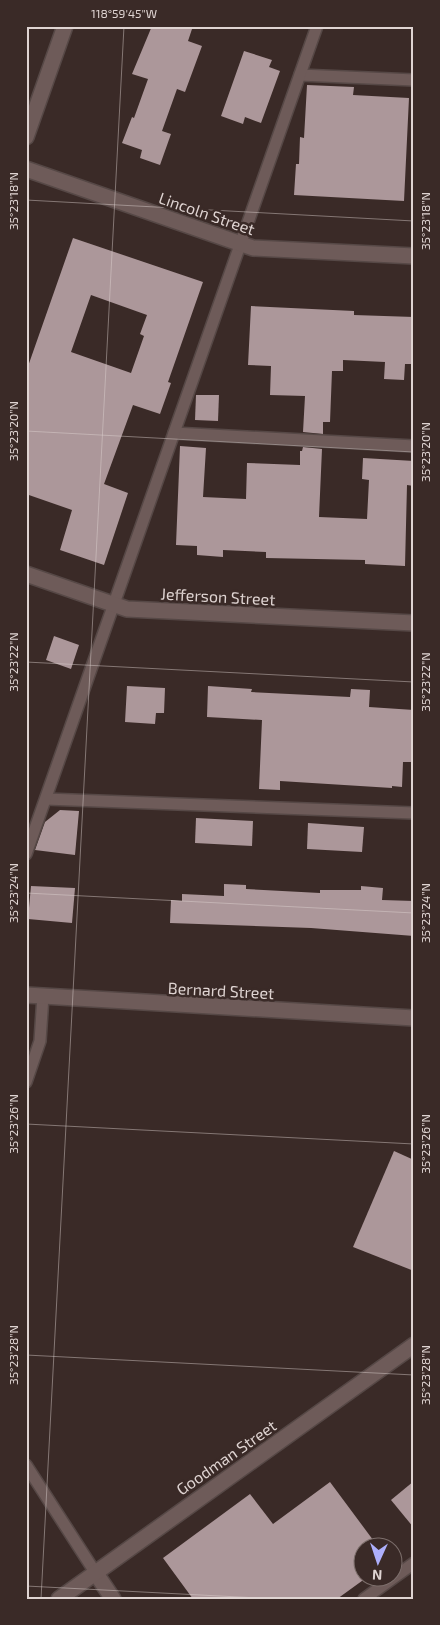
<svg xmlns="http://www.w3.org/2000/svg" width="440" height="1625" font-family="'Exo 2',sans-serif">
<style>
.building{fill:#ac979a;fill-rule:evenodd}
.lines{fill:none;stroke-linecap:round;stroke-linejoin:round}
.lane-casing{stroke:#564846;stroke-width:14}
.street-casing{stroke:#564846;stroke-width:18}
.secondary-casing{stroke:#564846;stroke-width:18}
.lane{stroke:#6e5b59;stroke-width:11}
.street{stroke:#6e5b59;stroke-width:15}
.secondary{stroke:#6e5b59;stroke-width:15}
.ticks{fill:none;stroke:#dfd4d2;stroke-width:1;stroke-opacity:0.45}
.labels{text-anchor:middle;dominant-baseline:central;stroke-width:5;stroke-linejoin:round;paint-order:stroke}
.street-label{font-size:16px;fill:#dfd4d2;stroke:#3a2a27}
.neatline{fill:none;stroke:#dfd4d2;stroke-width:2}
.ticks-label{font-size:12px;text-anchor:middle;fill:#dfd4d2}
</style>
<rect width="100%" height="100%" fill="#3a2a27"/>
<!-- building -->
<g class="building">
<polygon points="152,26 193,26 188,41 202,46 185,92 177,89 162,131 171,134 160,165 140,158 142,150 122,143 132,117 134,118 148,79 132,74"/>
<polygon points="244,51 272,60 269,67 280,71 261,123 245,117 243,124 221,116"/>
<polygon points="307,85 354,87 353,95 409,98 404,201 294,195 296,164 299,164 300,137 304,138"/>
<path d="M73,238L203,282L168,382L171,383L160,414L133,405L104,484L128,493L104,565L60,550L72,510L26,494V372ZM91,295L147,315L140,334L144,336L131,373L71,352Z"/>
<polygon points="251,306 354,311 354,315 414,317 414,364 405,364 404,380 384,379 385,362 343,360 343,371 332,371 330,422 323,422 323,434 303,432 305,396 270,395 271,366 248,365"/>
<polygon points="196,395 219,395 218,421 195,420"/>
<polygon points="180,446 206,448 203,497 246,499 247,463 300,465 300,451 302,451 303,447 322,449 319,517 367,519 369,480 362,479 363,458 414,461 414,486 407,485 405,566 365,564 365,560 266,558 266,552 223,550 223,557 197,555 197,546 176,545"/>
<polygon points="54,636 79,645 71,669 46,660"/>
<polygon points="127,686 165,688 164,713 156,713 155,724 125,722"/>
<polygon points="208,686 252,689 251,692 350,697 351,689 370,690 369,707 414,710 414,762 403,762 402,787 392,786 392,788 280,781 280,790 259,789 262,720 207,717"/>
<polygon points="60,810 79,811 75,855 35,850 45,822"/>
<polygon points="196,818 253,821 252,846 195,843"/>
<polygon points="308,823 364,827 362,852 307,849"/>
<polygon points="224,884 246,885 246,889 320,893 320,890 361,890 361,886 383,888 382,900 414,901 414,936 311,928 170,923 171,900 182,901 182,894 224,896"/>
<polygon points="31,886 75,888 72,923 28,919"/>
<polygon points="394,1151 414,1160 414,1271 353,1247"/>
<polygon points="414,1481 414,1528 391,1500"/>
<polygon points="330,1482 379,1548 362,1548 362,1578 366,1578 337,1599 193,1599 163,1558 250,1494 273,1524"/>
</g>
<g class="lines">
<!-- lane casing -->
<g class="lane-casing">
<g id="lane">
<polyline points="300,75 414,80"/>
<polyline points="174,433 414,446"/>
<polyline points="46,799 414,813"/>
<polyline points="26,854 317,26"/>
<polyline points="26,1082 40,1041 43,996"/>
<polyline points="26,1465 95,1572"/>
<polyline points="364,1599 414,1563"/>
</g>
</g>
<!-- street casing -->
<g class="street-casing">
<g id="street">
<polyline points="26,169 253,248 414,256"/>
<polyline points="26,574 127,609 414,623"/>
<polyline points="95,1572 113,1599"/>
<polyline points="59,1599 414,1345"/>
</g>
</g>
<!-- secondary casing -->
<g class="secondary-casing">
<g id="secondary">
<polyline points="26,137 65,26"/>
<polyline points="26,995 414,1018"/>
</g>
</g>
<!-- lane -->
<use href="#lane" class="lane"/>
<!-- street -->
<use href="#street" class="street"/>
<!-- secondary -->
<use href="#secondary" class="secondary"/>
</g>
<!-- ticks -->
<path class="ticks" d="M26,200L414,221M26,431L414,452M26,662L414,682M26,893L414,913M26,1124L414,1144M26,1355L414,1375M26,1586L278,1599M41,1599L124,26"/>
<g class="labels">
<!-- street labels -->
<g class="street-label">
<text transform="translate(207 213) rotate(19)">Lincoln Street</text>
<text transform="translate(218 596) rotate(3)">Jefferson Street</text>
<text transform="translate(221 990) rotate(3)">Bernard Street</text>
<text transform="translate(226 1457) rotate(-35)">Goodman Street</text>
</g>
</g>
<!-- border -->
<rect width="440" height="1625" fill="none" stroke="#3a2a27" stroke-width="55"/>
<!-- north arrow -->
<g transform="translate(378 1562) rotate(183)"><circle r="24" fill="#3a2a27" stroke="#7c6e6b"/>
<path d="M0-4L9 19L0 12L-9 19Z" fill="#adaffb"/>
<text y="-8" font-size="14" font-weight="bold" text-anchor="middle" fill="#dfd4d2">N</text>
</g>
<rect x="28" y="28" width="384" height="1570" class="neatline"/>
<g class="ticks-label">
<text x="124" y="18">118°59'45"W</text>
<text transform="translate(14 201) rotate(-90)" y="4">35°23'18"N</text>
<text transform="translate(426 221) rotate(-90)" y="4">35°23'18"N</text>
<text transform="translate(14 431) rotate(-90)" y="4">35°23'20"N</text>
<text transform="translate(426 452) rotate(-90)" y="4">35°23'20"N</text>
<text transform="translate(14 662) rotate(-90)" y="4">35°23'22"N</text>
<text transform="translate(426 682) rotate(-90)" y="4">35°23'22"N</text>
<text transform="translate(14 893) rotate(-90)" y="4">35°23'24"N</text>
<text transform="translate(426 913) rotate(-90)" y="4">35°23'24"N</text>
<text transform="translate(14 1124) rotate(-90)" y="4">35°23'26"N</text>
<text transform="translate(426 1144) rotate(-90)" y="4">35°23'26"N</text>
<text transform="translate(14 1355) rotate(-90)" y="4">35°23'28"N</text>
<text transform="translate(426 1375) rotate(-90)" y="4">35°23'28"N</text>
</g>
</svg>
